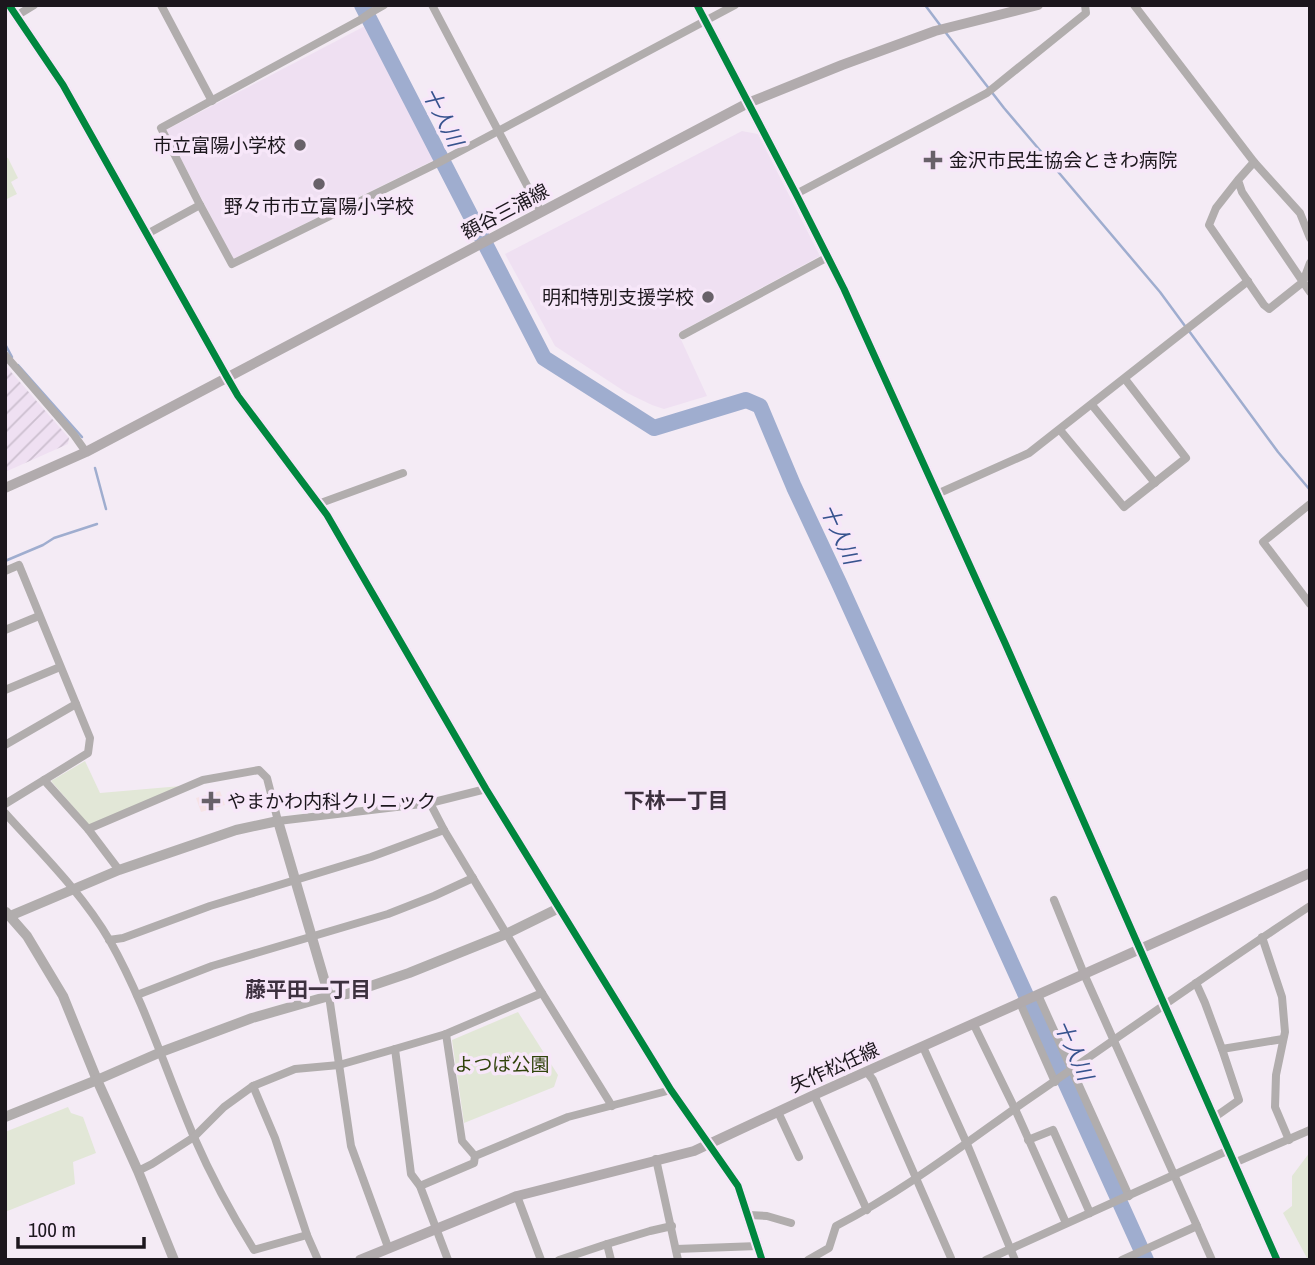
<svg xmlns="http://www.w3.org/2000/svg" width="1315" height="1265" font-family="'Archivo Narrow','Noto Sans JP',sans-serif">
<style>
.commercial{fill:#f6e3e6}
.industrial{fill:url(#industrial-furrows)}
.built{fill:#efe0f2}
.park{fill:#e2e7d7}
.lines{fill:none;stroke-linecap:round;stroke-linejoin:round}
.stream{stroke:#9fadcf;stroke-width:2.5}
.river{stroke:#9fadcf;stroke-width:16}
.minor{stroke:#b1adad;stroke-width:8}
.tertiary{stroke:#b1adad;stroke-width:10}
.secondary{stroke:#b1abad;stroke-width:10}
.cycleway-casing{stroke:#f7e7f9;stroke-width:11}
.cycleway{stroke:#00873e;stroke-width:7}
.poi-dot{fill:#686169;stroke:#f7e7f9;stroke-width:2.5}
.labels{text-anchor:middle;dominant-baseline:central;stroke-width:7;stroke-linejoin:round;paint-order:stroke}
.poi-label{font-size:19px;fill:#1c171d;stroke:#f7e7f9;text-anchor:end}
.street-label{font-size:19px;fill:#1c171d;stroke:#f7e7f9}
.park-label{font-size:19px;fill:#30430b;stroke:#f7e7f9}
.water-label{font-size:21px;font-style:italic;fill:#37538e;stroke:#f7e7f9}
.neighbourhood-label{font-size:21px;font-weight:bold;fill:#3d313f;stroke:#f7e7f9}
</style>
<defs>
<pattern id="industrial-furrows" width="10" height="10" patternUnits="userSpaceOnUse" patternTransform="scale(1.75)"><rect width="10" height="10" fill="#efe0f2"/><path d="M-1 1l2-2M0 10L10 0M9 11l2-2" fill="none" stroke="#ccbfcf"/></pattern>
</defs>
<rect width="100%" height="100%" fill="#f4ebf5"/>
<!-- commercial -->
<polygon class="commercial" points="220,791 225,805 201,812 196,798"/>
<!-- industrial -->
<polygon class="industrial" points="5,365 69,438 68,444 5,472"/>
<!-- built -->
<g class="built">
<polygon points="365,26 434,160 233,259 166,130"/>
<polygon points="742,131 758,134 820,256 678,333 707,396 664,409 652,405 627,393 555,346 505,254"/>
</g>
<!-- park -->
<g class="park">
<polygon points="5,157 8,158 18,178 11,182 17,194 5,200"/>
<polygon points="85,761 100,793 181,786 89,825 51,781"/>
<polygon points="518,1012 558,1075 554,1087 464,1123 452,1040"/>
<polygon points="68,1107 71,1113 83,1117 96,1153 73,1162 75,1184 5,1212 5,1132"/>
<polygon points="1310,1152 1310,1260 1308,1260 1283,1213 1292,1206 1292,1176"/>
</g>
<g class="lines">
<!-- stream -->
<g class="stream">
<polyline points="925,5 940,25"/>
<polyline points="946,33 1004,108 1160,292 1185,326"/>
<polyline points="1189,331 1278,452 1310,490"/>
<polyline points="5,344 12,357"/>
<polyline points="18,365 82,437"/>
<polyline points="95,468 106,509"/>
<polyline points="5,561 43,545 54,538 97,524"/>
</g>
<!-- river -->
<polyline class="river" points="362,5 544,358 654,428 746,400 760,406 794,487 839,583 1146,1260"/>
<!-- minor -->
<g class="minor">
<polyline points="161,5 212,101"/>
<polyline points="384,5 370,13 360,20 161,128 200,205 232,264 438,163 735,5"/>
<polyline points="432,5 541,212"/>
<polyline points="1134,5 1254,162 1300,213 1310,238"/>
<polyline points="16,16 34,5"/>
<polyline points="1238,180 1216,208 1209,225 1264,305 1269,309 1303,282 1242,192 1238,180 1254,162"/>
<polyline points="796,194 987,93 1086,13 1085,5"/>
<polyline points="147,234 200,205"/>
<polyline points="1310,263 1303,282 1310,292"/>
<polyline points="683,335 828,257"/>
<polyline points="5,355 74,435 86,452"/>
<polyline points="1092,405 1155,483"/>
<polyline points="1060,430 1124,507 1186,458 1125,379"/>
<polyline points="937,494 1029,453 1248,281"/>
<polyline points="318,504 403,473"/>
<polyline points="1310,504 1263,542 1310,604"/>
<polyline points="5,571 19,565 90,738 88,753 5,804"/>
<polyline points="5,630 39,616"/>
<polyline points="5,690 60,667"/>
<polyline points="5,745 76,704"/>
<polyline points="44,780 88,829 119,870"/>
<polyline points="430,803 486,789"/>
<path d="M5,813C42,854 82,893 110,941C145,1003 166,1072 194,1137C211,1176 231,1213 254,1250L307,1235"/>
<polyline points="88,829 203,780 259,770 267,778 278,821 430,803 444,830 542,993 446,1034 395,1049 411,1174 420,1186 448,1260"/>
<polyline points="1054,900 1084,974 1197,1226"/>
<polyline points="1262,937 1282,997 1285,1032 1276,1075 1275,1107 1289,1140"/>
<polyline points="109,940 123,938 210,906 371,857 444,830"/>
<polyline points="1196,983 1205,1003 1222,1049"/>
<polyline points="542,993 612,1106"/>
<polyline points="137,995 212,966 388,914 434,896 473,878"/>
<polyline points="1038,995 1129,1196"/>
<polyline points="329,996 351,1146 388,1247"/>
<polyline points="1020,1003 1055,1082"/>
<polyline points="974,1025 1015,1109 1066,1223"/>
<polyline points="446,1034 462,1141 475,1156"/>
<polyline points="923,1047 967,1144 1015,1260"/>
<polyline points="867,1072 873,1080 951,1258"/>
<polyline points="253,1086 275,1138 307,1235 318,1260"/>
<polyline points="814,1095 867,1210"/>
<polyline points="778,1112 799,1157"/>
<polyline points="1215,1117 1239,1100 1222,1049 1283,1039"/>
<polyline points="1028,1140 1053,1130 1090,1213"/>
<polyline points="656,1159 678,1260"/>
<polyline points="1234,1163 1310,1130"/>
<polyline points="138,1171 152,1164 194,1137 224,1107 253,1086 295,1069 339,1065 395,1049"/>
<polyline points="420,1186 474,1163 475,1156 568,1117 671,1090"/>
<polyline points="517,1196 541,1260"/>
<polyline points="749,1215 767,1216 791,1223"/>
<polyline points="607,1244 650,1231 672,1226"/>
<polyline points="676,1249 758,1246"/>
<polyline points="559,1260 607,1244 611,1260"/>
<path d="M808,1260L829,1248L836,1226C900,1193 958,1149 1017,1107C1115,1040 1211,971 1310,906"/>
<polyline points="986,1260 1229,1150"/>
<polyline points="1122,1260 1197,1226 1212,1260"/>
</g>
<!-- tertiary -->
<g class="tertiary">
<polyline points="9,5 63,85 227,377 238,396 327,515 486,789 671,1090 738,1186 762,1260"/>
<polyline points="697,5 796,194 844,289 1005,643 1277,1260"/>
<polyline points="6,912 27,936 63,996 97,1080 138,1171 174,1260"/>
<polyline points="10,916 119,870 236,830 278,821 329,996"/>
<polyline points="5,1117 97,1080 161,1052 252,1018 329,996 347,994 409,973 506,934 559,908"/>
</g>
<!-- secondary -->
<g class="secondary">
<polyline points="5,488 86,452 748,103 842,65 935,31 1038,5"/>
<polyline points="360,1260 517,1196 694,1151 814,1095 1310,873"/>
</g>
<!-- cycleway casing -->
<g class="cycleway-casing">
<g id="cycleway">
<polyline points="9,5 63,85 227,377 238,396 327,515 486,789 671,1090 738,1186 762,1260"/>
<polyline points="697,5 796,194 844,289 1005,643 1277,1260"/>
</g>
</g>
<!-- cycleway -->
<use href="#cycleway" class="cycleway"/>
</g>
<!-- markers -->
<g class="poi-dot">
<circle cx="300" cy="145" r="7"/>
<path d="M929.5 149.5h7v7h7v7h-7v7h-7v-7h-7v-7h7z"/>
<circle cx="319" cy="184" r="7"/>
<circle cx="708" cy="297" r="7"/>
<path d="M207.5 790.5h7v7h7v7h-7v7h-7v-7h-7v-7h7z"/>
</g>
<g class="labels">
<!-- poi labels -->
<g class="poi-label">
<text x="286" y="145">市立富陽小学校</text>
<text x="949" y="160" text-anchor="start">金沢市民生協会ときわ病院</text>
<text x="319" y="206" text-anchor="middle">野々市市立富陽小学校</text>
<text x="694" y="297">明和特別支援学校</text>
<text x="227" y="801" text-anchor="start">やまかわ内科クリニック</text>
</g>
<!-- street labels -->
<g class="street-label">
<text transform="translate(505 211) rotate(-28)">額谷三浦線</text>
<text transform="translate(834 1067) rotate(-24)">矢作松任線</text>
</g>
<!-- park labels -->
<g class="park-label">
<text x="502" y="1064">よつば公園</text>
</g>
<!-- water labels -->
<g class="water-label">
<text transform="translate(443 117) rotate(63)">十人川</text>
<text transform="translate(840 534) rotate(66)">十人川</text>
<text transform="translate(1074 1050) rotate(66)">十人川</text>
</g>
<!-- neighbourhood labels -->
<g class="neighbourhood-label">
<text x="676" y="800">下林一丁目</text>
<text x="308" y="989">藤平田一丁目</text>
</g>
</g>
<!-- border -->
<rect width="1315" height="1265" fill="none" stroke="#1c171d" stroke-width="14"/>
<!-- scale -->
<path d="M18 1237v10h126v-10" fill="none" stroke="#1c171d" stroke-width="3.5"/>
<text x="28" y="1237" font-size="21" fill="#1c171d" stroke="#f7e7f9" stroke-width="5" paint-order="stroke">100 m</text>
</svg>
